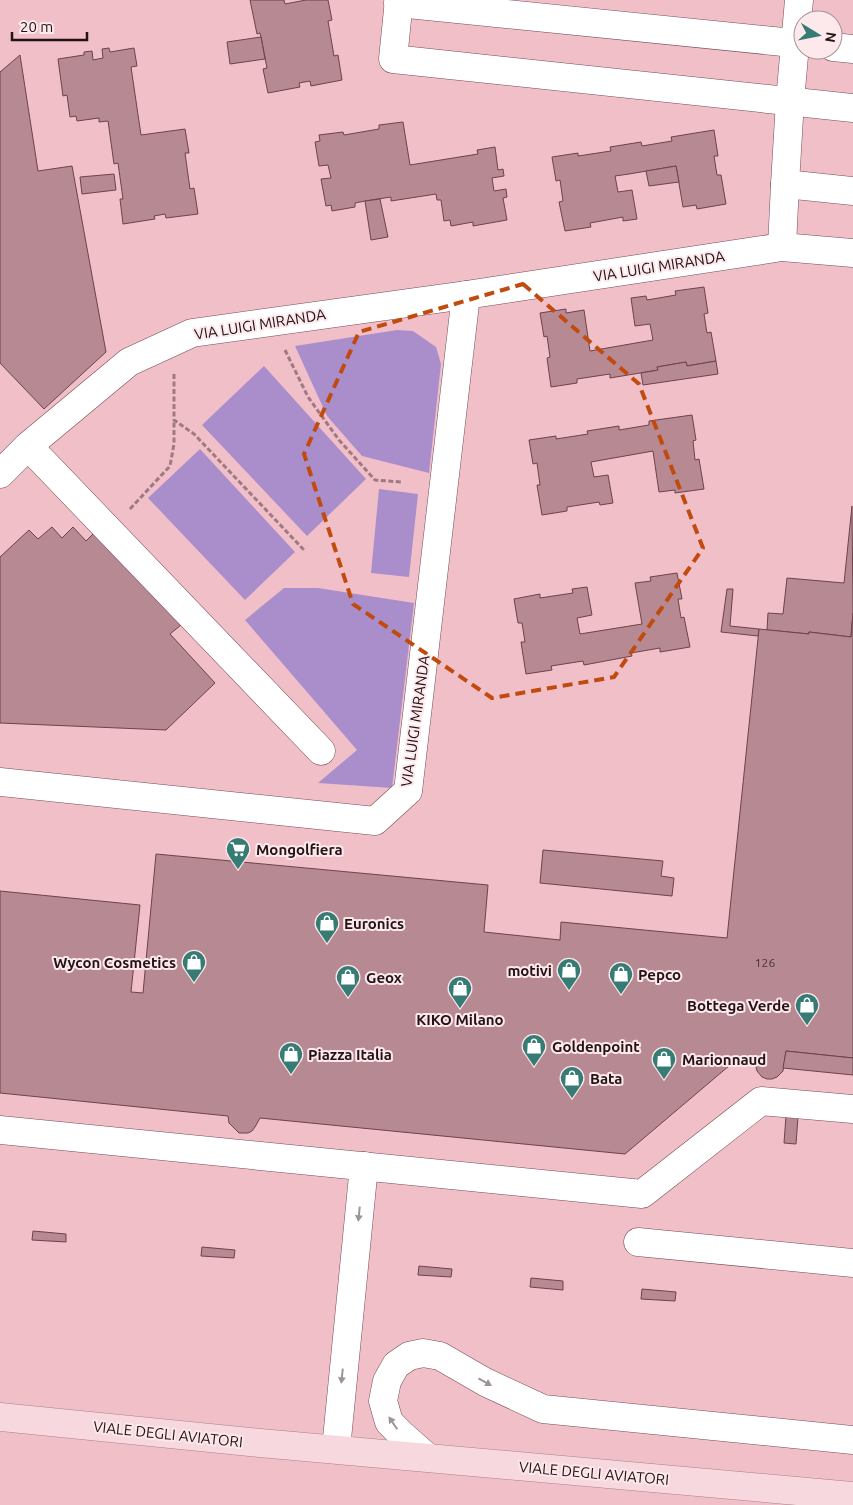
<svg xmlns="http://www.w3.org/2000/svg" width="853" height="1505" font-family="Ubuntu,sans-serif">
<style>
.green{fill:#aa8ecb}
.building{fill:#b78992;stroke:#6c434c}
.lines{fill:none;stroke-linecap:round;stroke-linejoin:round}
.minor-casing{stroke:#764c55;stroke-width:29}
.major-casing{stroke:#a9828a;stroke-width:29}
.path{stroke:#9f7a81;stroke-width:3;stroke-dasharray:5 2.5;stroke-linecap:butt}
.minor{stroke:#fff;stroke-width:28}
.major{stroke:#f7d8de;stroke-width:28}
.oneway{fill:#9c9496}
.marked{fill:none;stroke:#c14b0e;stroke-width:4;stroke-dasharray:10 6;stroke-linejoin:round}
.labels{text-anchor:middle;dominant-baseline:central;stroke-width:4;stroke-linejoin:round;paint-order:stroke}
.number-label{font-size:12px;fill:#483035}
.street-label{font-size:15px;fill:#231216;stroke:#fde8ec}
.poi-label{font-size:15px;font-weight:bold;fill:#231216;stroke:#fde8ec;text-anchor:start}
</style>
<rect width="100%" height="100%" fill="#f1bfc8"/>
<!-- green -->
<g class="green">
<polygon points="397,330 413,331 436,347 441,364 429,473 362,456 327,416 295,346"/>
<polygon points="264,366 366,479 307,536 202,425"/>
<polygon points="200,449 295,552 245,600 148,498"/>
<polygon points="379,489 418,494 409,577 371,573"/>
<polygon points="284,588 318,588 414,603 392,788 318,783 357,750 245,620"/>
</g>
<!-- building -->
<g class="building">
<polygon points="250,0 284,0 285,4 306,0 328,0 332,20 328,21 334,56 338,55 342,80 311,86 310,81 299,83 300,87 268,93 263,69 267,68 261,37 260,33 257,34"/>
<polygon points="261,37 265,59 230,64 227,42"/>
<polygon points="109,48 110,52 134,48 137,66 131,67 141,135 185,129 189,153 185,153 190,189 194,188 198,214 166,218 165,214 154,216 155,219 123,224 120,199 123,199 118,163 114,164 108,121 99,122 99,118 77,121 76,116 70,117 67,95 63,96 58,59 84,55 84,52 92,51 93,60 103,58 102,49"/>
<polygon points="20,55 38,171 72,166 106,352 44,409 0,363 0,72"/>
<polygon points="403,122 410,165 478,154 477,150 495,147 498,170 503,169 504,176 492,178 494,191 506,189 507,197 503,198 507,220 473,226 473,222 451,226 450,220 444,221 441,200 437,200 436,194 391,201 391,197 365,201 355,203 355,207 332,211 331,205 326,206 321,179 331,178 328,165 319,166 315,142 320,141 319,135 343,132 344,135 379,129 379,125"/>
<polygon points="714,130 718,156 714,156 717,175 721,175 726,204 697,209 696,205 683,207 676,166 629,174 615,176 618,192 632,190 637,219 623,221 623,217 590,223 591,227 565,231 559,202 563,201 560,180 556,181 552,157 578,153 578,156 611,151 610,147 641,142 642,146 672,141 671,137"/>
<polygon points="676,166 679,182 649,186 646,171"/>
<polygon points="114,174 116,190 82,194 80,177"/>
<polygon points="380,199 388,237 371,240 365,201"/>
<polygon points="704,287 708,313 704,314 707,333 711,332 716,361 687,366 686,362 657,367 658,370 610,378 610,374 577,379 577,383 551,387 547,358 550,357 547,336 544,337 540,313 566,309 566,313 584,310 590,351 653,340 650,324 635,326 631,298 646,296 647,300 676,295 675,291"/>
<polygon points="716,361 718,374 643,385 641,373 658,370 657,367 686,362 687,366"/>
<polygon points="692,415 696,440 693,441 695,460 699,459 704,489 675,493 675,490 659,492 653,451 591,462 594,477 608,475 613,503 600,505 599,502 567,507 567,511 542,515 537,485 540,485 537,463 533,464 529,440 556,436 556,439 588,434 587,431 619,426 619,430 649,425 649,421"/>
<polygon points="852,506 853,613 851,637 809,632 809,634 767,630 768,613 783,614 787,578 844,583"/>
<polygon points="52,527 62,538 73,527 86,541 95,532 181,625 170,634 215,683 166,730 0,723 0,557 29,530 38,539"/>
<polygon points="677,573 682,599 678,599 681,618 684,617 690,647 660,652 660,648 631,653 632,656 584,665 583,661 551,666 552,670 526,674 521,642 525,642 522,623 518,623 514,599 540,594 540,598 573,593 572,589 587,587 592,615 577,618 580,634 642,624 635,583 651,581 650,577"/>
<polygon points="727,589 733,589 730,626 759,629 758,636 721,632"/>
<polygon points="853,613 853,1058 786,1051 783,1071 777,1077 772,1079 767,1079 762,1077 757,1071 755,1063 736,1060 625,1154 260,1118 255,1127 252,1131 248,1133 239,1133 229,1123 228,1116 0,1093 0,891 140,905 131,992 143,993 156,854 488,885 484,932 560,940 561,922 727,938 759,629 809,634 809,632 851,637"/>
<polygon points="543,850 663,861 661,876 674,878 672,896 540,883"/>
<polygon points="786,1051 853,1058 853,1075 783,1068"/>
<polygon points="786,1116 798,1117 796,1144 784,1143"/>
<polygon points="33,1231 66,1234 66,1242 32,1240"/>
<polygon points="202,1247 235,1250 234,1258 201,1256"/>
<polygon points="419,1266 452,1269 451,1277 418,1275"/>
<polygon points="531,1278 563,1281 563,1290 530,1287"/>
<polygon points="642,1289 676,1292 675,1301 641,1299"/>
</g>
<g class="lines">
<!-- minor casing -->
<g class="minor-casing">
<g id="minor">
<polyline points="399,0 393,59 853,108"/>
<polyline points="799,0 790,101 785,184 853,191"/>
<polyline points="398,3 803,44"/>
<polyline points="833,47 853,49"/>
<polyline points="782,247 785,184"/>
<polyline points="28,446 321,751"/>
<polyline points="0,474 28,446 129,362 192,333 466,295 782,247 853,253"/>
<polyline points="0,782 375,821 408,791 466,295"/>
<polyline points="0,1130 642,1194 761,1101 853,1109"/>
<polyline points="638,1242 853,1263"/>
<polyline points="336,1449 364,1166"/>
<polyline points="427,1457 401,1434 389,1422 383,1401 387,1381 396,1365 409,1356 423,1353 440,1356 485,1382 543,1409 853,1440"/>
</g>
</g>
<!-- major casing -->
<g class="major-casing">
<polyline id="major" points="0,1417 260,1443 853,1496"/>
</g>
<!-- path -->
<g class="path">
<polyline points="285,350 308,397 339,440 375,480 401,482"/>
<polyline points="174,374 174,420 194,434 304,550"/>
<polyline points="130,509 170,466 174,444 174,421"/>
</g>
<!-- minor -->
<use href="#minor" class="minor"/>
<!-- major -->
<use href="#major" class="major"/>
</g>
<!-- one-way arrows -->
<defs><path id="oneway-solid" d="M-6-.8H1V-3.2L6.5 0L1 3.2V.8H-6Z" transform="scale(1.25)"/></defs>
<g class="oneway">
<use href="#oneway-solid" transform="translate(359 1214) rotate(96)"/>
<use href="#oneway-solid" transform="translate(342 1376) rotate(96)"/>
<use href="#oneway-solid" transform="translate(485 1382) rotate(29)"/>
<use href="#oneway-solid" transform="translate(393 1423) rotate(-124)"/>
</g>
<!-- marked area -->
<path class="marked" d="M523,284L639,384L703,548L614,677L492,698L353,604L304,454L359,332Z"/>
<!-- icons -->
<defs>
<g id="supermarket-pin" transform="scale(1.25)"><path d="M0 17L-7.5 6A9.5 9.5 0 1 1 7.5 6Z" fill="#367c74" stroke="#fde8ec"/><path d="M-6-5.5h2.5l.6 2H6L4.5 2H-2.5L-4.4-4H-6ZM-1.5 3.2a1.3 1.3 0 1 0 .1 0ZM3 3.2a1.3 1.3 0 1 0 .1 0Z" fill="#fff"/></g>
<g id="shop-pin" transform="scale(1.25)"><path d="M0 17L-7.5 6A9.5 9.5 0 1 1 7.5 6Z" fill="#367c74" stroke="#fde8ec"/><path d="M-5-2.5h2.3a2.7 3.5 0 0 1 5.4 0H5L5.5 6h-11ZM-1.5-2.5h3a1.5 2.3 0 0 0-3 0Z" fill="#fff"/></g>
</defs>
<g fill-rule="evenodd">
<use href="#supermarket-pin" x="238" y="849"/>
<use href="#shop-pin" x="327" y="923"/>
<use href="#shop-pin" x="194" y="962"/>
<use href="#shop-pin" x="569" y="970"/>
<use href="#shop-pin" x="621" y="974"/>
<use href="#shop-pin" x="348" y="977"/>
<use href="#shop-pin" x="460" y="988"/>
<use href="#shop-pin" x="807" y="1005"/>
<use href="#shop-pin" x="534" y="1046"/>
<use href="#shop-pin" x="291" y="1054"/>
<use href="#shop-pin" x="664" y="1059"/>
<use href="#shop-pin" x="572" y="1078"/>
</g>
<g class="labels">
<!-- number labels -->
<g class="number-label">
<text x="765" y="962">126</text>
</g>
<!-- street labels -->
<g class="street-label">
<text transform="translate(659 266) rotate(-9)">VIA LUIGI MIRANDA</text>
<text transform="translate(260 324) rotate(-9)">VIA LUIGI MIRANDA</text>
<text transform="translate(415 721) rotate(-82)">VIA LUIGI MIRANDA</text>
<text transform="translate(168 1434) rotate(6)">VIALE DEGLI AVIATORI</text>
<text transform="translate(594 1473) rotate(5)">VIALE DEGLI AVIATORI</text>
</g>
<!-- poi labels -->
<g class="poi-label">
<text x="256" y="849">Mongolfiera</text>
<text x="344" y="923">Euronics</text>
<text x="176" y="962" text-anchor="end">Wycon Cosmetics</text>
<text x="552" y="970" text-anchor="end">motivi</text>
<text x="638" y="974">Pepco</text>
<text x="366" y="977">Geox</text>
<text x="790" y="1005" text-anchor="end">Bottega Verde</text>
<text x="460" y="1019" text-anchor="middle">KIKO Milano</text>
<text x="552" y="1046">Goldenpoint</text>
<text x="308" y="1054">Piazza Italia</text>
<text x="682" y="1059">Marionnaud</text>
<text x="590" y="1078">Bata</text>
</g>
</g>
<!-- north arrow -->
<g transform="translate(818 35) rotate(100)"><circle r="24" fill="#fde8ec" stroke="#a69296"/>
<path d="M0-4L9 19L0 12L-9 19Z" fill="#367c74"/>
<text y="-8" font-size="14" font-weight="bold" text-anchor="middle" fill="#231216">N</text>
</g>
<!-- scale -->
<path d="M12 32v8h75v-8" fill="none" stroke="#231216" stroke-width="2.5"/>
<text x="20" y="32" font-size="15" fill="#231216" stroke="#fde8ec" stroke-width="4" paint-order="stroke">20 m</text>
</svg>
